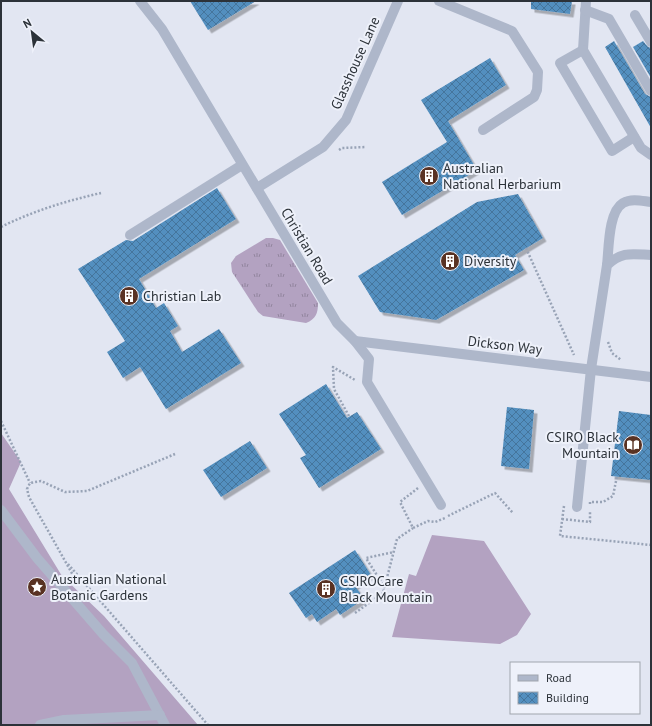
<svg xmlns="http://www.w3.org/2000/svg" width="652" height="726" font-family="'PT Sans',sans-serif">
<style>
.grass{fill:url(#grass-tufts)}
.garden{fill:#b3a2c1}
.building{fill:url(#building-cross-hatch);filter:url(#shadow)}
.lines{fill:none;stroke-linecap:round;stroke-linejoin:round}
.path{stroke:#98a3b6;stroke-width:2.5;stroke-dasharray:2 2;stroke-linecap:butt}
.minor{stroke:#aeb7ca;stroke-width:10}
.labels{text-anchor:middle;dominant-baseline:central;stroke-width:4;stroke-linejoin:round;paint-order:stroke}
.street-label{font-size:14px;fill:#2c3239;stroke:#eef1fa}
.poi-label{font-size:14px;fill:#2c3239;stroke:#eef1fa;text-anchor:start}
</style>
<defs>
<pattern id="grass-tufts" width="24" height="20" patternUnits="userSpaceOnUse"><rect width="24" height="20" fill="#b3a2c1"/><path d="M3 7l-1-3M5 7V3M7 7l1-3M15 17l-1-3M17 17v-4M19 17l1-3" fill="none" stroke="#92859e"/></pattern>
<pattern id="building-cross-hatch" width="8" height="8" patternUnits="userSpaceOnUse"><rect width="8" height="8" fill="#538fbf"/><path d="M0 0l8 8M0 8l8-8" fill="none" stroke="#45759c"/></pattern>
<filter id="shadow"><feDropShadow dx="3.5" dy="3.5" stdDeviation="0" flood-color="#0004"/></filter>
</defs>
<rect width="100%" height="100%" fill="#e2e6f2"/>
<!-- grass -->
<path class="grass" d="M266,238H273L280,240L318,303C318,313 316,319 306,323L263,316L258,312L232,272L231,263L236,256Z"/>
<!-- garden -->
<g class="garden">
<polygon points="1,433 21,462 9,489 62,576 104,616 198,725 1,725"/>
<polygon points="432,535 484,541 531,614 517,635 500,644 392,637 409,574 416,576"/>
</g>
<!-- building -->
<g class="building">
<polygon points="190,1 256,1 208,30"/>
<polygon points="531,1 572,1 570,14 531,9"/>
<polygon points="614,41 645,94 651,97 651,128 605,47"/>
<polygon points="643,41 648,47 651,48 651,78 633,47"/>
<polygon points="490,58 506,85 448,121 477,170 402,215 382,182 447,142 421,100"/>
<polygon points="217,188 236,219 139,279 156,308 164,303 178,326 170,331 182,352 219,329 241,363 166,409 140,367 123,378 107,352 125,341 78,269 126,240 133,241"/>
<polygon points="518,194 543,238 515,255 524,270 436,320 380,312 358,276 477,202"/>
<polygon points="326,384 347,418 357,412 381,449 319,488 300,458 306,455 279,414"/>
<polygon points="507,407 534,410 529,469 501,466"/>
<polygon points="619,411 651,415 651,480 611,476"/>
<polygon points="250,441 267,468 221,497 203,470"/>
<polygon points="355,550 371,575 355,586 364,599 340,615 336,609 317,622 312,614 306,618 289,593"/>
</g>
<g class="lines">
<!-- path -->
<g class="path">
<polyline points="339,150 342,148 366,147"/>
<path d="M1,227C33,211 66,201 101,193"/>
<polyline points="526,248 574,355"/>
<polyline points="608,342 612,353 621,360"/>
<polyline points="349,416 334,389 333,367 355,380"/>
<polyline points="1,421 30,483"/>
<polyline points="418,488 400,502 413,528 428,521 435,522 445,518"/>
<polyline points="590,504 590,502 603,502 613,496 617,476"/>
<polyline points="564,506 560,536 651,545"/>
<polyline points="448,516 495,493 513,513"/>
<polyline points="562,519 590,522 590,511"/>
<polyline points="68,564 208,725"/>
<polyline points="78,584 29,497 27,489 30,483 41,481 65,492 87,491 175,454"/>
<polyline points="385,588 366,558 394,552"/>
<polyline points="355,613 383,593 397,539 413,528"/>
</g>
<!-- minor -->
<g class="minor">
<polyline points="140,1 162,29 337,323 355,341 369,359 367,382 441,505"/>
<polyline points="439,1 512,31 538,72 537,90 534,97 483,130"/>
<polyline points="586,1 583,50 641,148 651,155"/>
<polyline points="585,10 609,19 651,91"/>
<polyline points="635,15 651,42"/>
<polyline points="583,50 560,63 612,151 634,137"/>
<polyline points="257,188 323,147 346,120 398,1"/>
<polyline points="130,235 242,165"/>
<path d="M607,265C609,249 608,212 623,203C632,198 642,201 651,202"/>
<polyline points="355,341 651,377"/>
<path d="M577,507L591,369L607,265C622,251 632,254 651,255"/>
<polyline points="1,510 37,558 103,634 132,663 165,725"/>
<polyline points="40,725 64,720 160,715"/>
</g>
</g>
<!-- icons -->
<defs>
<g id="building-disc" transform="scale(1)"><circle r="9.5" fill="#593223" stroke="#eef1fa"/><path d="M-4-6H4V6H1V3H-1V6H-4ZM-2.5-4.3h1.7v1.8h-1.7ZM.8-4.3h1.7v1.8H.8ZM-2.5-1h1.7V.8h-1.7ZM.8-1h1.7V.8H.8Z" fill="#fff"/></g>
<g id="library-disc" transform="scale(1)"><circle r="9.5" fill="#593223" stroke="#eef1fa"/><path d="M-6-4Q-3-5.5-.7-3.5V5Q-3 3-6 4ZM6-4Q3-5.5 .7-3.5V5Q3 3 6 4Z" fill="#fff"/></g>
<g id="sight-disc" transform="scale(1)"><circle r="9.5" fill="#593223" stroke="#eef1fa"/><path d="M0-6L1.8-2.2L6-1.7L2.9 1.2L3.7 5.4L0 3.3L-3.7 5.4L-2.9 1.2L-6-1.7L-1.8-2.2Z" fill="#fff"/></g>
</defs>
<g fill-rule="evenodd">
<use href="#building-disc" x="429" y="176"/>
<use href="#building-disc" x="450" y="261"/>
<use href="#building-disc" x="129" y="296"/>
<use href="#library-disc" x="633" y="445"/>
<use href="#sight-disc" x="37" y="587"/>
<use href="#building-disc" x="326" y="589"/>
</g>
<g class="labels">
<!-- street labels -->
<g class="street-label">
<text transform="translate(355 63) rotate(-66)">Glasshouse Lane</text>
<text transform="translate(307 246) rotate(59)">Christian Road</text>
<text transform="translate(505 345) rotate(7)">Dickson Way</text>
</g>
<!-- poi labels -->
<g class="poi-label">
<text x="443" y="168">Australian<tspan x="443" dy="16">National Herbarium</tspan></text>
<text x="464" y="261">Diversity</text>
<text x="143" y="296">Christian Lab</text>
<text x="619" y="437" text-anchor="end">CSIRO Black<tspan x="619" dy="16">Mountain</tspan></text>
<text x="51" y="579">Australian National<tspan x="51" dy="16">Botanic Gardens</tspan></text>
<text x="340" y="581">CSIROCare<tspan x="340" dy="16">Black Mountain</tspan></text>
</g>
</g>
<!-- border -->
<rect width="652" height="726" fill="none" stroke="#2c3239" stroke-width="4"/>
<!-- legend -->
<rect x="510" y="662" width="130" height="52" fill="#eef1fa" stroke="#a0a5ad"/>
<rect x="518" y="675" width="20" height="6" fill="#aeb7ca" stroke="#a0a5ad"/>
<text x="546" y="682" font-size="12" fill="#2c3239">Road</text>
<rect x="518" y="692" width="20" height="12" fill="url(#building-cross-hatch)" stroke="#a0a5ad"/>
<text x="546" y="702" font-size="12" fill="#2c3239">Building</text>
<!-- north arrow -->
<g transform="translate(32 32) rotate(331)" stroke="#eef1fa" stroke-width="3" paint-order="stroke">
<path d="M0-3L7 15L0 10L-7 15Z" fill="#2c3239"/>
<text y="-6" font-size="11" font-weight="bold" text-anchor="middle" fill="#2c3239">N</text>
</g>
</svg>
